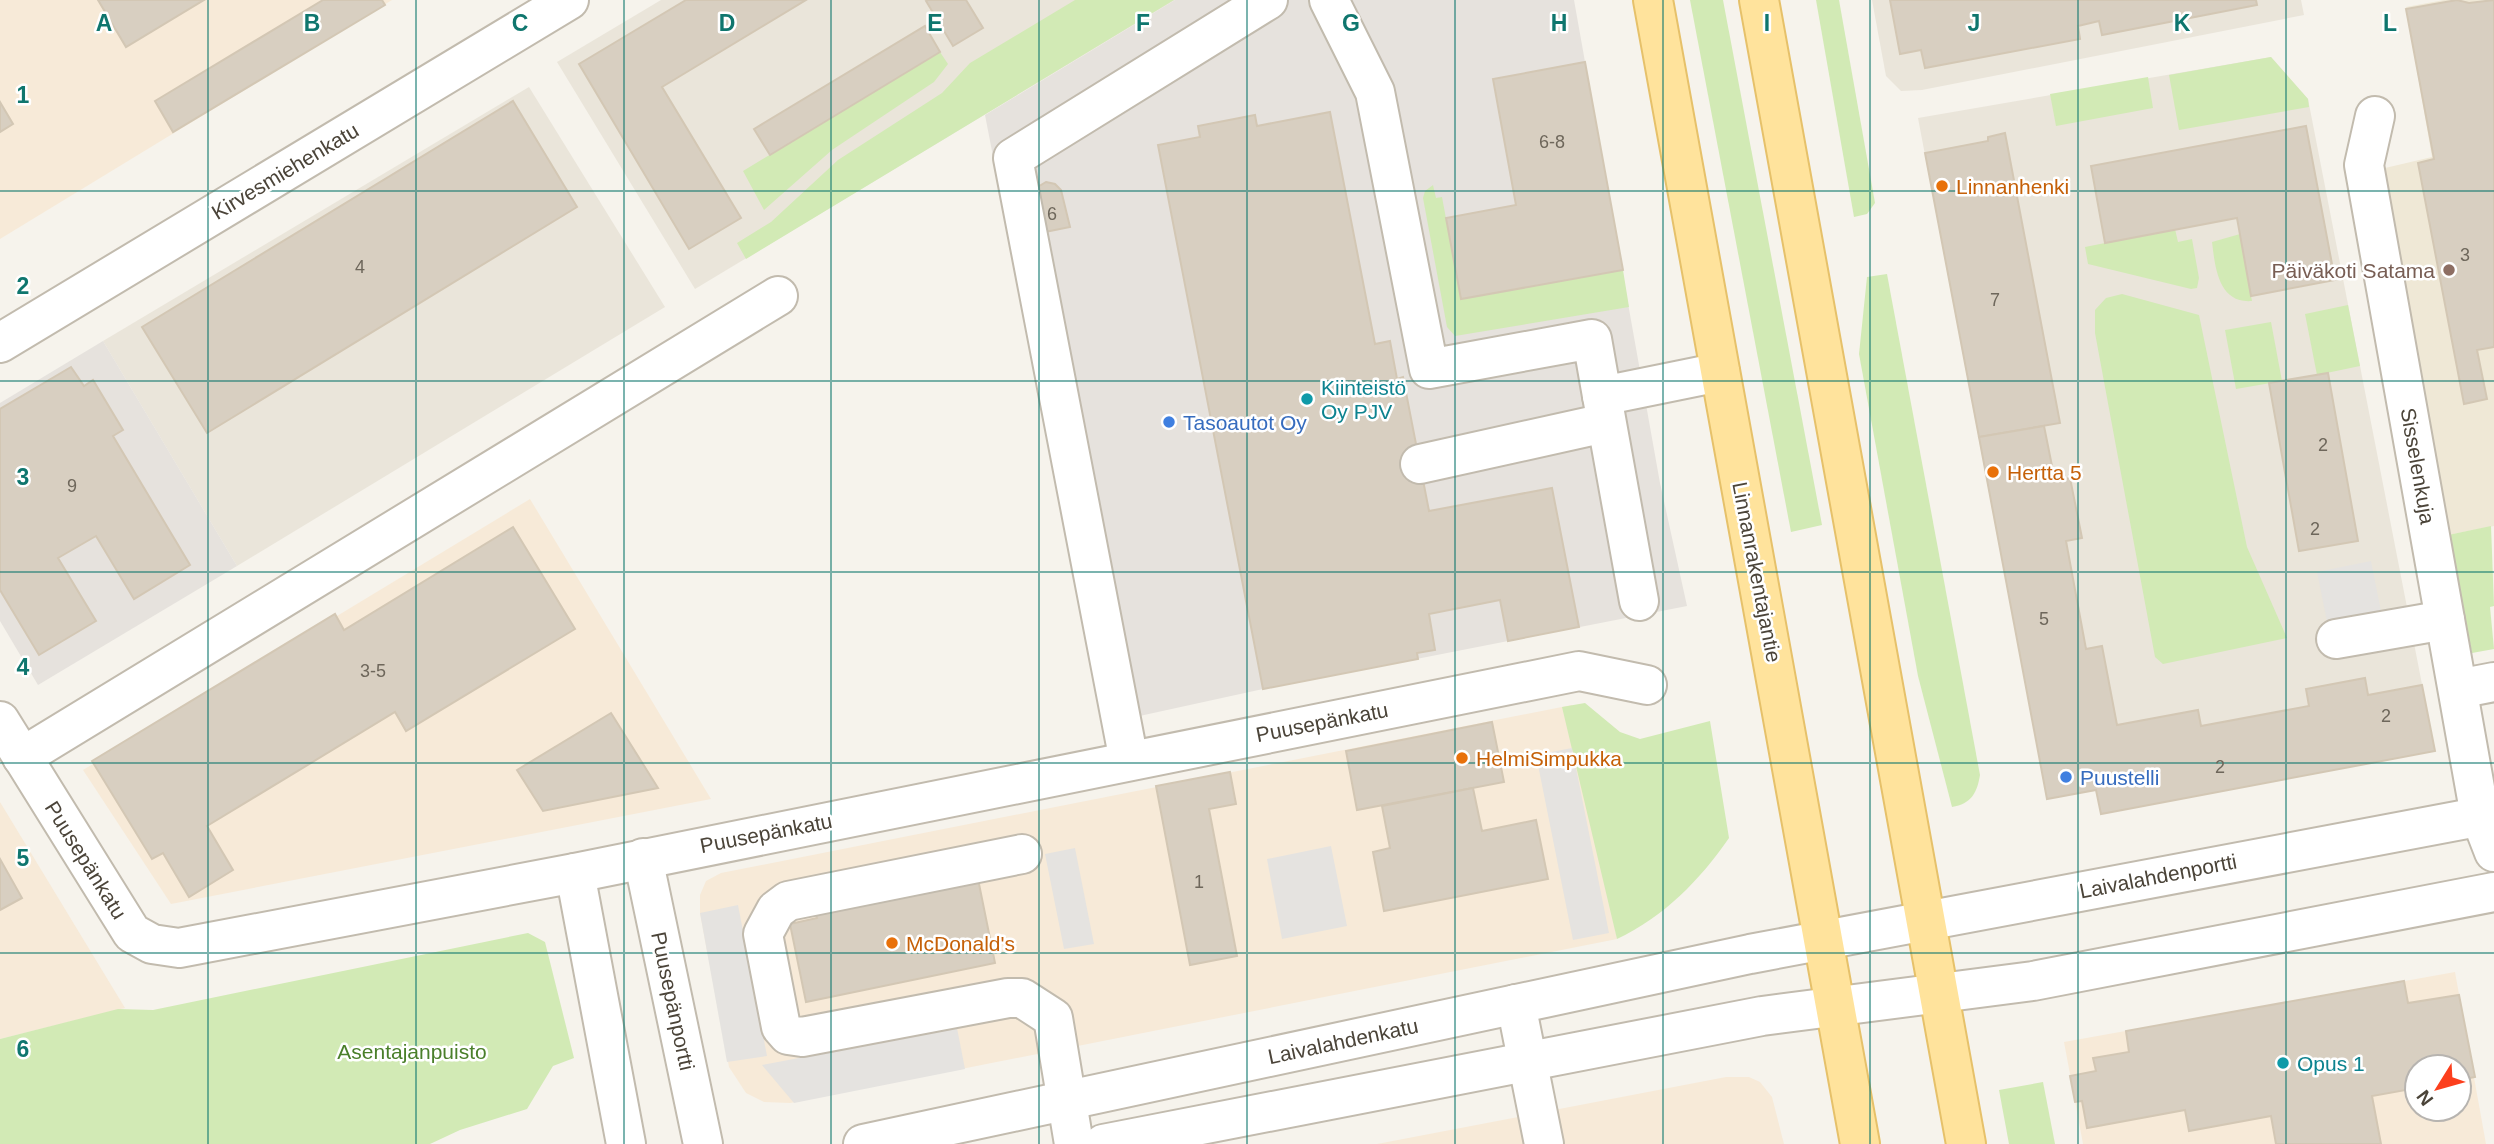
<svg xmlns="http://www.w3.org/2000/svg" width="2494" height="1144" font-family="Arial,sans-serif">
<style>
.residential{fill:#eae5da}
.commercial{fill:#f7ead8;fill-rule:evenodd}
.industrial{fill:#e6e2dd}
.education{fill:#efe8d6}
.green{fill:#d2eab5}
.parking{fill:#e5e3e0}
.building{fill:#d8cfc1;stroke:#d3c7b4;stroke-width:2}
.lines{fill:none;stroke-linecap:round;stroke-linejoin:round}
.minor-casing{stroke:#c2bbae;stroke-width:42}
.major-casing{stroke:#e6c16a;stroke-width:42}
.minor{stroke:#fff;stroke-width:38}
.major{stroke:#ffe39c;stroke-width:38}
.grid{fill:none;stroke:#0f766e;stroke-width:2;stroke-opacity:0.55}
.food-dot{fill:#e8710a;stroke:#fff;stroke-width:2.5}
.education-dot{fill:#8d6e63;stroke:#fff;stroke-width:2.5}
.culture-dot{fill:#0f9aa8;stroke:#fff;stroke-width:2.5}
.shop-dot{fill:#3f7fe0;stroke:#fff;stroke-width:2.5}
.labels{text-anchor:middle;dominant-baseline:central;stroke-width:5;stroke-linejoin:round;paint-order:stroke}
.number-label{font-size:18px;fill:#6e675b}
.street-label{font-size:21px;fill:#4b4439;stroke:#fff}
.food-label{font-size:21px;fill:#c56008;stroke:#fff;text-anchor:start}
.education-label{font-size:21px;fill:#785e54;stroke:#fff;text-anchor:end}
.culture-label{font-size:21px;fill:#0d838f;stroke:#fff;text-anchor:start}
.shop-label{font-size:21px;fill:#366cbe;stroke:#fff;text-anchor:start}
.park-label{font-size:21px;fill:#4a7f2a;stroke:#fff}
.grid-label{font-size:23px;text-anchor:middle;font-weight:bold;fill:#0f766e;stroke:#fff;stroke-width:5;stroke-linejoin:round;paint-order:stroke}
</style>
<rect width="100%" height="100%" fill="#f6f3ec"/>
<!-- residential -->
<g class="residential">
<polygon points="661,0 1175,0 695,289 557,62"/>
<polygon points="1872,0 2301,0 2304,15 1922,90 1901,91 1886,76"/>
<polygon points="2271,57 2308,99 2435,751 2101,814 2096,790 2047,799 1918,118"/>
<polygon points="529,87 665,307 237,566 103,341"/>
</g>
<!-- commercial -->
<g class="commercial">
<polygon points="0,0 392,0 0,239"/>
<polygon points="530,499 711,799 171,904 83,770"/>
<polygon points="1572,705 1617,939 790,1103 764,1102 746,1093 729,1067 700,913 700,895 706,881 721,873"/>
<polygon points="0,802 125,1008 0,1039"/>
<path d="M2455,972L2486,1144H2083L2064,1042ZM2417,1067H2459V1109H2417Z"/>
<polygon points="1726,1077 1749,1077 1760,1082 1772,1097 1784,1144 1377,1144"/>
</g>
<!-- industrial -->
<g class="industrial">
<polygon points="1175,0 1574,0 1660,483 1687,606 1263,689 1103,724 985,115"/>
<polygon points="103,341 237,566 38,685 0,621 0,403"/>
</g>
<!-- education -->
<polygon class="education" points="2444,0 2494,0 2494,526 2448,535 2385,168 2432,157 2406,7"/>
<!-- green -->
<g class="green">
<polygon points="1075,0 1174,0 746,259 737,243 771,222 838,160 942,93 970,63"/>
<polygon points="1690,0 1723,0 1822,525 1791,532"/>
<polygon points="1816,0 1839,0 1875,203 1867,214 1854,217"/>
<polygon points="940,52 948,64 934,82 832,150 764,210 743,171"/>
<polygon points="2271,57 2308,99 2309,107 2179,130 2169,75"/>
<polygon points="2148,77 2153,108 2056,126 2050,94"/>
<polygon points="1433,185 1436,198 1442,197 1461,299 1623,270 1629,307 1455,336 1447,327 1423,198 1425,191"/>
<polygon points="2175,229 2178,242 2192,239 2199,278 2197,288 2191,289 2088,264 2085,247"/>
<path d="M2240,234L2252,301C2218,304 2215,266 2212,242Z"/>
<path d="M1887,274L1980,775C1977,793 1971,804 1952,807L1918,676L1859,354L1867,277Z"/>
<polygon points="2122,294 2199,315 2247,547 2287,638 2163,664 2155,657 2095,333 2095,310 2106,298"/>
<polygon points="2348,305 2360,366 2317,375 2305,314"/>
<polygon points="2271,322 2282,381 2236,389 2225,330"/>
<polygon points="2491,526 2494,606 2490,607 2494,649 2472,653 2448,535"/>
<path d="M1585,703L1620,732L1640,739L1710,721L1729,838C1700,880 1664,917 1617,939L1562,707Z"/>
<polygon points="528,933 545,942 574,1058 553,1066 527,1109 460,1130 430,1144 0,1144 0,1039 118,1009 153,1010"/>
<polygon points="2043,1082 2055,1144 2009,1144 1999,1090"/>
</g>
<!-- parking -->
<g class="parking">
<polygon points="2371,561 2387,641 2333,651 2317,572"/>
<polygon points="1572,748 1609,933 1573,940 1536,755"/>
<polygon points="1331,846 1347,926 1282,939 1267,859"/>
<polygon points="1075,848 1094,944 1064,949 1045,854"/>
<polygon points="738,905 767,1056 727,1062 700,913"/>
<polygon points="957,1028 965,1069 794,1103 762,1065"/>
</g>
<!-- building -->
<g class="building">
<polygon points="98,0 204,0 126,47"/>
<polygon points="323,0 382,0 385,5 173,132 155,101"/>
<polygon points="686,0 806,0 662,87 741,218 689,249 579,64"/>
<polygon points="928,0 966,0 983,28 953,46 926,1"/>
<polygon points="1890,0 2256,0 2257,5 2102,35 2099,21 2078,26 2080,39 1925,68 1921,50 1900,54"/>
<polygon points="2457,0 2469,3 2494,0 2494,347 2477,350 2487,399 2464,404 2418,163 2434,159 2406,9"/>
<polygon points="925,26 940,52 770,155 754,129"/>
<polygon points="1585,62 1623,270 1461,299 1446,218 1516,205 1493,79"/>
<polygon points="513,101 577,207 207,433 142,327"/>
<polygon points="0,102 13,124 0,132"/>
<polygon points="1330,112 1375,344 1390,341 1397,379 1403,377 1429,511 1552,488 1579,627 1508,641 1500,600 1429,614 1435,650 1417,653 1418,659 1263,689 1158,145 1200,137 1198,126 1255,115 1257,126"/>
<polygon points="2306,126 2335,280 2251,296 2237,218 2105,243 2091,166"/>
<polygon points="2005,133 2060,423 1979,437 1925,153 1988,141 1988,137"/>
<polygon points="1046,182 1055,184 1061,190 1070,227 1040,233 1036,188"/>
<polygon points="71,367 84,386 93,380 123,430 113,436 190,565 134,599 96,536 58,558 96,621 39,655 0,590 0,409"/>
<polygon points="2328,373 2358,541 2299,551 2269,383"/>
<polygon points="2044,426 2055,481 2070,478 2082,538 2066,541 2086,649 2102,646 2117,725 2198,710 2201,726 2309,706 2306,689 2365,678 2368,695 2422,685 2435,751 2101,814 2096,790 2047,799 1979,437"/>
<polygon points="513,527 575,629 406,731 395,712 207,826 233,870 189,897 163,853 152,859 92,761 335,614 344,630"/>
<polygon points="611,713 658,788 543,811 517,770"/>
<polygon points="1492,722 1504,782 1357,810 1346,751"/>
<polygon points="1230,772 1236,804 1209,809 1237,956 1190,965 1156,786"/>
<polygon points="1473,788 1482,831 1536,820 1548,879 1384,911 1373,852 1390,848 1382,806"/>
<polygon points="0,859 22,898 0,910"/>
<polygon points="978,879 995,963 806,1002 790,924 817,918 816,913"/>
<polygon points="2404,981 2408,1003 2459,995 2475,1077 2459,1080 2459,1067 2417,1067 2417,1088 2372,1096 2381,1144 2276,1144 2271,1116 2189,1131 2185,1110 2087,1128 2082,1101 2075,1102 2070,1076 2096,1071 2093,1058 2129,1052 2126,1031"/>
</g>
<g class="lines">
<!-- minor casing -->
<g class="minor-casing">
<g id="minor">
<polyline points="1329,0 1375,92 1429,369 1592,339 1602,396 1720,372"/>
<polyline points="2375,116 2364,165 2480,816 2494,852"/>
<polyline points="0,343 569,0"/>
<polyline points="1602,396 1639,601"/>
<polyline points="1420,464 1605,423"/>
<polyline points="2336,639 2445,620"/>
<polyline points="2458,689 2494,682"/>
<polyline points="0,721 132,933 152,944 179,948 575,873 1579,671 1647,685"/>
<polyline points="22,757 778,296"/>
<polyline points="1129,761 1013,158 1268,0"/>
<polyline points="1022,854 788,901 776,910 763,934 781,1027 788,1035 802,1037 1008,998 1022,998 1053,1018 1074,1144"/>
<polyline points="643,858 703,1144"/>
<polyline points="575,873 626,1144"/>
<polyline points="1516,1004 1544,1144"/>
<polyline points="863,1144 1750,954 2494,814"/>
<polyline points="1103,1144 1762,1016 2033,981 2494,892"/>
</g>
</g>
<!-- major casing -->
<g class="major-casing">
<g id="major">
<polyline points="1653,0 1860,1144"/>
<polyline points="1759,0 1966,1144"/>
</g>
</g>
<!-- minor -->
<use href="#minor" class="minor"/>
<!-- major -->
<use href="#major" class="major"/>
</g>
<!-- grid -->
<path class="grid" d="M208,0V1144M416,0V1144M624,0V1144M831,0V1144M1039,0V1144M1247,0V1144M1455,0V1144M1663,0V1144M1870,0V1144M2078,0V1144M2286,0V1144M0,191H2494M0,381H2494M0,572H2494M0,763H2494M0,953H2494"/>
<!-- markers -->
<g class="food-dot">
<circle cx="1942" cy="186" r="7"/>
<circle cx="1993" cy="472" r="7"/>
<circle cx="1462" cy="758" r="7"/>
<circle cx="892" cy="943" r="7"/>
</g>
<circle class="education-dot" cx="2449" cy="270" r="7"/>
<g class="culture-dot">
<circle cx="1307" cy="399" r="7"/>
<circle cx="2283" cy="1063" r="7"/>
</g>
<g class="shop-dot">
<circle cx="1169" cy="422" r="7"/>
<circle cx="2066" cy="777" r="7"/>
</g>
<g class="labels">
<!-- number labels -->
<g class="number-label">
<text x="1552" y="142">6-8</text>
<text x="1052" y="214">6</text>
<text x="2465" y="255">3</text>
<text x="360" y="267">4</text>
<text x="1995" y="300">7</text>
<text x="2323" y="445">2</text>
<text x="72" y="486">9</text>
<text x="2315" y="529">2</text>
<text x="2044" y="619">5</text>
<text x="373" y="671">3-5</text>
<text x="2386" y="716">2</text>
<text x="2220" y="767">2</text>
<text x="1199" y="882">1</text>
</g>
<!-- street labels -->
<g class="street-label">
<text transform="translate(285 171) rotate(-31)">Kirvesmiehenkatu</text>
<text transform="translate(2418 466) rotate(80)">Sisselenkuja</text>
<text transform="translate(1757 572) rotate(79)">Linnanrakentajantie</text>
<text transform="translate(1322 722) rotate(-11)">Puusepänkatu</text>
<text transform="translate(766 833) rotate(-11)">Puusepänkatu</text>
<text transform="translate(86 860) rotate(58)">Puusepänkatu</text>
<text transform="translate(2158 876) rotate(-11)">Laivalahdenportti</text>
<text transform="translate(673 1001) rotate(78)">Puusepänportti</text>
<text transform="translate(1343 1041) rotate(-12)">Laivalahdenkatu</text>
</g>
<!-- food labels -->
<g class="food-label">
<text x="1956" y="186">Linnanhenki</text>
<text x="2007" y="472">Hertta 5</text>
<text x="1476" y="758">HelmiSimpukka</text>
<text x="906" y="943">McDonald's</text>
</g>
<!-- education labels -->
<g class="education-label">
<text x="2435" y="270">Päiväkoti Satama</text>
</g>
<!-- culture labels -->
<g class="culture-label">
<text x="1321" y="387">Kiinteistö<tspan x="1321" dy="24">Oy PJV</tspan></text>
<text x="2297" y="1063">Opus 1</text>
</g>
<!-- shop labels -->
<g class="shop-label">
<text x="1183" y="422">Tasoautot Oy</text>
<text x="2080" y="777">Puustelli</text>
</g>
<!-- park labels -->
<g class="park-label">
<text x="412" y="1051">Asentajanpuisto</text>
</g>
</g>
<g class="grid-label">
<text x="104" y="31">A</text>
<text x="312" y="31">B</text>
<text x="520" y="31">C</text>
<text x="727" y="31">D</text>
<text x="935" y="31">E</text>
<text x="1143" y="31">F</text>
<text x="1351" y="31">G</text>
<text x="1559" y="31">H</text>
<text x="1767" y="31">I</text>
<text x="1974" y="31">J</text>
<text x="2182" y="31">K</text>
<text x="2390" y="31">L</text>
<text x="23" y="103">1</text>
<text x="23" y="294">2</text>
<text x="23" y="485">3</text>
<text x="23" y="675">4</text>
<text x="23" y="866">5</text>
<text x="23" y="1057">6</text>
</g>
<!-- north arrow -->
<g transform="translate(2438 1088) rotate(233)"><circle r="33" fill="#ffffff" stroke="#b7b4b0" stroke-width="2"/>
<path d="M0-5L12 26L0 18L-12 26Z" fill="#fc3f1d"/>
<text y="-10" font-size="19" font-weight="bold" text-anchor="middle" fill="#4b4439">N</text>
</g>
</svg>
